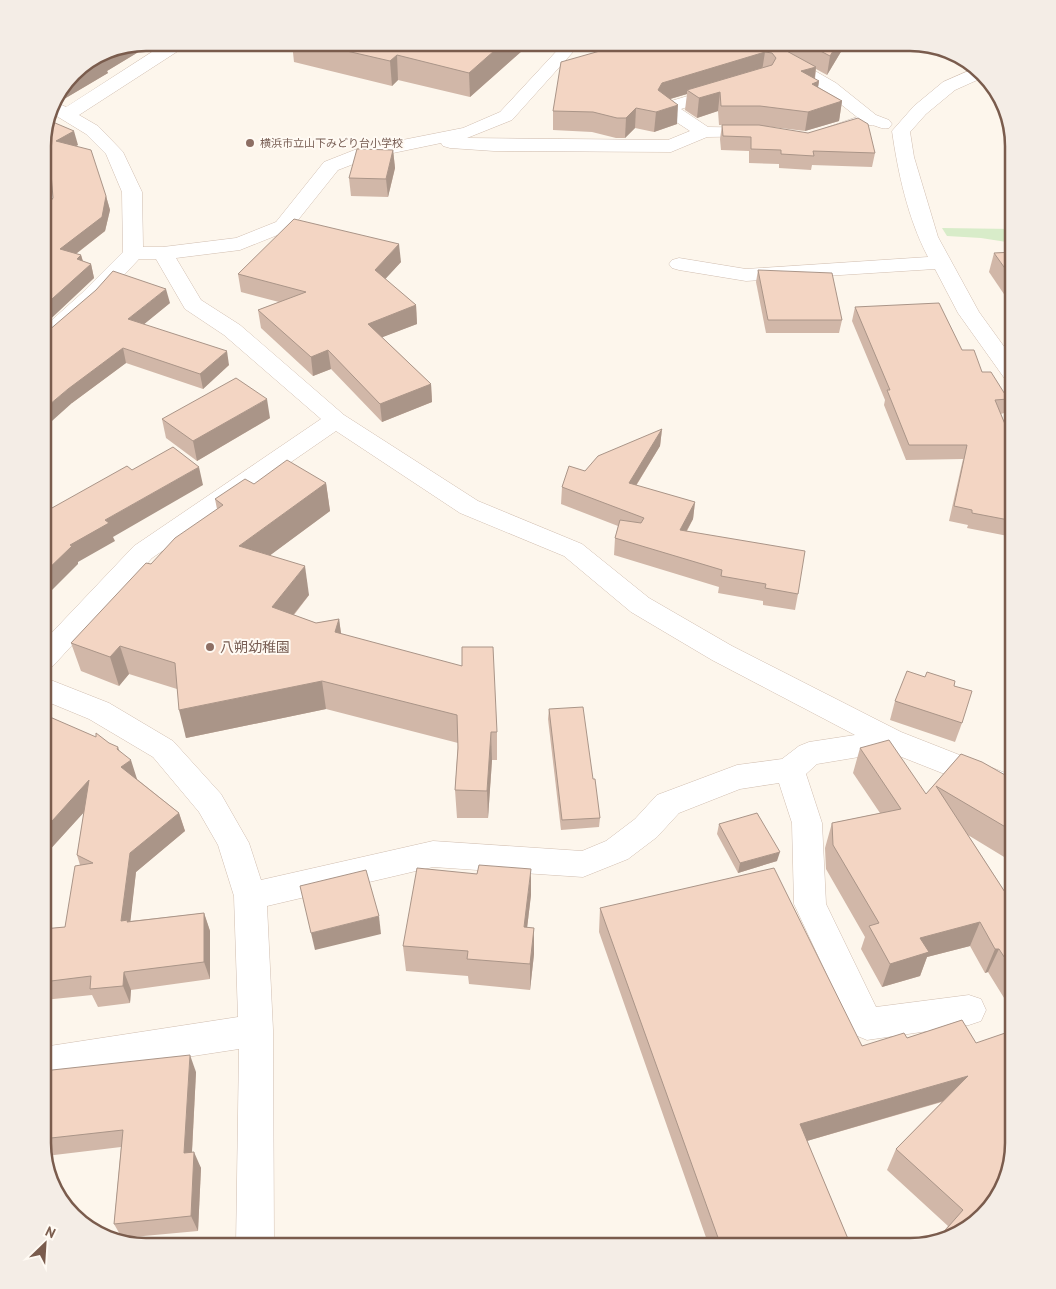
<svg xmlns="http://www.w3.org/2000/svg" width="1056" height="1289" font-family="'PT Sans','Noto Sans JP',sans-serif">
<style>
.green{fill:#d8ecc9}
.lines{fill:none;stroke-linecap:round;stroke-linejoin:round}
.minor-casing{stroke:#d1beb0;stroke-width:1}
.minor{fill:#fff;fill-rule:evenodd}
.wall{fill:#d1b7a8}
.shaded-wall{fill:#aa9588}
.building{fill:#f3d5c3;stroke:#aa9588}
.education-dot{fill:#8d6e63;stroke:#fffaf3;stroke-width:2}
.labels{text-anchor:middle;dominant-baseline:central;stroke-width:4;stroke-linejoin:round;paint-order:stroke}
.far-education-label{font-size:11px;fill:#785e54;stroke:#fffaf3;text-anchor:start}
.education-label{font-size:14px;fill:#785e54;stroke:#fffaf3;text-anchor:start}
.rim{fill:none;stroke:#7a5c4d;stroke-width:2.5}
</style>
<rect width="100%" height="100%" fill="#fdf6ec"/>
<!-- green -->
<polygon class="green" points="942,228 1013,229 1013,243 981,238 947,236"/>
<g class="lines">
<!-- minor casing -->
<g class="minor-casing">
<g id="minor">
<polygon points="166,43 190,43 188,47 178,51 79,115 98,126 123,152 142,192 143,247 163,247 236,238 276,222 324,162 357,149 463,128 500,112 564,43 581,43 512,120 467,138 668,140 690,131 661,112 658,108 661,104 721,86 727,87 730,91 727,95 681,109 708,127 763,128 766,132 763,136 707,137 671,152 494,151 450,148 443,146 441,143 369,158 338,170 290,230 240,250 176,258 201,300 240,325 344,415 478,501 582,544 649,598 732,646 901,732 1013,776 1013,801 889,752 817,764 806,774 822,823 826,904 876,1007 969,995 981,999 986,1010 981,1021 969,1025 867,1040 855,1035 794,904 792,823 779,783 740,789 679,813 657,837 628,859 583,877 433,867 267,906 273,1030 274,1246 236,1246 239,1049 43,1079 43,1047 238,1017 234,896 218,845 199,812 153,757 89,719 43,700 43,677 109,703 173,741 221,794 249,843 261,880 433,841 582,851 606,841 635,819 657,795 737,765 782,759 799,746 809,742 855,735 712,660 631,612 564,556 460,513 336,431 152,558 53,666 43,669 43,642 134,546 321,419 224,335 185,309 156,259 139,259 98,303 51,344 43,346 43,328 82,293 123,252 122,192 106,154 86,134 50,112 53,101 66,107"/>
<path d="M783,55L789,56L836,83L876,115L889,120L892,124L889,128C881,130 877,125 870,125C855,125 840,141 823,137L820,133L823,129L857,117L824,91L777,64L775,60L777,56Z"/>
<path d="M973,69L984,77L955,90L926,114L910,132L914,157L938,237L979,312L1013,359V381L1005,379L958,313L935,269L746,281L679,270L672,268L669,264L672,260L679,258L746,269L928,257C908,219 898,173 892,131L914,106L943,82Z"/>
<polygon points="43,182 50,184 53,188 55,212 50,218 43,220"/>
</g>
</g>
<!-- minor -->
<use href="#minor" class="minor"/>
</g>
<!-- wall -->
<g class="wall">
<polygon points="147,42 155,42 107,71 108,73 59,102 54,100 78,69"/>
<polygon points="292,43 531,43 470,97 398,80 392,86 294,62"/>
<polygon points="628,43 843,43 842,50 827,75 816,69 815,79 819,81 818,87 842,101 839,121 805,131 764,126 875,153 872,167 812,165 811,170 779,168 779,164 749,163 749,151 721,150 720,139 722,125 719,125 718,111 697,118 685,110 687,94 670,99 677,124 654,132 635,128 625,138 616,138 592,132 553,130 553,111"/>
<polygon points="49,117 50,121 78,145 76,146 106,196 110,210 105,231 76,254 81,255 83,261 91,264 94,278 43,326 43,207 47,206 53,198 52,184 51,182 44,180 43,181 43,140"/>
<polygon points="393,150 395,168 388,197 351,196 349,178"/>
<polygon points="1014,252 1014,303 1010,303 989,272 994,253"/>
<polygon points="401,262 385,279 416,305 417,324 382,337 431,384 432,402 382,422 331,369 313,376 261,328 258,310 279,302 241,292 238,274"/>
<polygon points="758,270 842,320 839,333 766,333 756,282"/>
<polygon points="170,303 144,324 229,365 203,389 126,363 72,403 43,332"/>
<polygon points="855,307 962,350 982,372 1008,399 1004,413 1001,414 1014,446 1013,537 967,528 968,525 949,521 963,459 906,460 884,405 885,400 852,321"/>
<polygon points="270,418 197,461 166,438 162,419"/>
<polygon points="662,429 660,446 636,486 695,502 693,519 687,531 798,594 795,610 763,605 763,601 718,593 719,587 614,555 615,538 618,526 561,504 562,487 585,471"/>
<polygon points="326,483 330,511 270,555 309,595 294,615 316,623 339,619 341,634 497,732 497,760 492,760 488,818 457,818 455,790 458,743 326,709 186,738 177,689 129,674 119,686 81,671 71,643 151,564 217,509 215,499 254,484"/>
<polygon points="954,686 962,723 955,742 890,720 895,701"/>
<polygon points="549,709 593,779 600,818 599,827 561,830 548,719"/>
<polygon points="43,714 120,751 137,779 179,813 185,831 136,872 130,921 204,913 210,931 210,979 131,990 130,1003 98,1007 92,995 44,1000 43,997 43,929 65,927 80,865 77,855 84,812 45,855 43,854"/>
<polygon points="860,748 926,794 961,754 1014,780 1014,863 968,835 1014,906 1014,1014 988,972 985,973 970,946 927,957 920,976 882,987 861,949 865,937 826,869 825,848 832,823 880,813 853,773"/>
<polygon points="719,824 777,861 738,873 717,834"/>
<polygon points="531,895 527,928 534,928 534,954 530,990 469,984 468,976 406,971 403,946"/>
<polygon points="600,908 862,1046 907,1038 962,1020 967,1229 939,1237 948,1226 887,1170 896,1149 942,1102 807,1141 851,1246 709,1246 599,932"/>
<polygon points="43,1071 196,1072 192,1153 201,1168 198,1231 122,1238 114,1224 121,1147 46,1156 42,1143"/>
</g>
<!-- shaded-wall -->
<g class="shaded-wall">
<polygon points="147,42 155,42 107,71 108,73 59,102 58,95 68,82 102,59 121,47"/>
<polygon points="503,43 531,43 470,97 469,73"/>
<polygon points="838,43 843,43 842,50 827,75 830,56"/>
<polygon points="765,52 762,71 687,90 687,94 660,102 658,90 662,83"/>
<polygon points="397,55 398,80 392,86 390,61"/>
<polygon points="816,67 814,83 819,81 816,100 801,71"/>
<polygon points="720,92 718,111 697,118 699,98"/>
<polygon points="842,101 839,121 805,131 808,112"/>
<polygon points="678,105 677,124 654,132 656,112"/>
<polygon points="636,108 635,128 625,138 626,118"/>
<polygon points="74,131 78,145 59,154 56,141"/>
<polygon points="393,150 395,168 388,197 386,179"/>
<polygon points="106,196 110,210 105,231 64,263 60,249"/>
<polygon points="399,244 401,262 377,288 375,270"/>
<polygon points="81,255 85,269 91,264 94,278 43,326 43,307 77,259"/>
<polygon points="166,289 170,303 132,334 128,319"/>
<polygon points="416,305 417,324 370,342 368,324"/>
<polygon points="123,348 126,363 72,403 43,429 43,410 68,389"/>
<polygon points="328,350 331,369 313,376 311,357"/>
<polygon points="227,351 229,365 203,389 200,374"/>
<polygon points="431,384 432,402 382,422 380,404"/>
<polygon points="267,399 270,418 197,461 193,441"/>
<polygon points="662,429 660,446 627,500 629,483"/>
<polygon points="199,467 203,485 113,537 115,541 78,562 78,564 48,594 51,605 43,614 43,574 70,545 105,520"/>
<polygon points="326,483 330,511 245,574 239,546"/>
<polygon points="695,502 693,519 678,546 680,530"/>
<polygon points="305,566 309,595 277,635 272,607"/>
<polygon points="339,619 343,647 335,632"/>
<polygon points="120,646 129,674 119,686 110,657"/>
<polygon points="322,681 326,709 186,738 179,710"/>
<polygon points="491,732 492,760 488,818 487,791"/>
<polygon points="118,747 124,765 131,760 137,779 128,786 121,767 117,749"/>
<polygon points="89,780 96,799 45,855 43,849 43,831"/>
<polygon points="179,813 185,831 136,872 130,925 121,921 130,853"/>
<polygon points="780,852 777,861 738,873 740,863"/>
<polygon points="531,869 531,895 524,953 524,927"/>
<polygon points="204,913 210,931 210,979 204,962"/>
<polygon points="379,916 381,934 315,950 311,933"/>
<polygon points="980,922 970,946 927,957 920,976 882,987 890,964 920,938"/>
<polygon points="534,928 534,954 530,990 530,964"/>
<polygon points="995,949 999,949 988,972 985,973"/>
<polygon points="124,972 131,990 130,1003 123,986"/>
<polygon points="190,1055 196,1072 191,1169 184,1153"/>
<polygon points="968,1076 957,1097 793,1145 800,1124"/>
<polygon points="194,1152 201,1168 198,1231 191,1216"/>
</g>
<!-- building -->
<g class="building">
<polygon points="312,43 503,43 469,73 397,55 390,61"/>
<polygon points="628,43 772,43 816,67 801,71 819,81 812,84 842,101 808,112 760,106 721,106 720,92 699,98 687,90 772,65 776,58 772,53 765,52 662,83 658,90 678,105 656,112 636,108 626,118 617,118 593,112 553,111 561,62"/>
<polygon points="805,43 838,43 830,56"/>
<polygon points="121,47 102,59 105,60 68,82 78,69 107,50"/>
<polygon points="858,118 868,124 875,153 813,151 814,156 781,154 781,150 751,149 751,137 723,136 722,125 759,125 808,133"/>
<polygon points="48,120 74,131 56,141 91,150 106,196 102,217 60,249 81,255 77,259 91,264 43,307 43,207 47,206 53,198 51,173 47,168 43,167 43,140"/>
<polygon points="357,149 393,150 386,179 349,178"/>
<polygon points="294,219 399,244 375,270 416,305 368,324 431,384 380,404 328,350 311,357 258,310 306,292 238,274"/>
<polygon points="1014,252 1014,281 994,253"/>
<polygon points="758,270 832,273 842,320 768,320"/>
<polygon points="113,271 166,289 128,319 227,351 200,374 123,348 68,389 43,410 43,332 48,331 96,290"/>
<polygon points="939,303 962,350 974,350 982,372 991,372 1008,399 995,400 1014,446 1014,521 972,513 972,510 954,506 967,445 909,445 887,390 890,390 855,307"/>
<polygon points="236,378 267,399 193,441 162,419"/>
<polygon points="662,429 629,483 695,502 680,530 805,551 798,594 765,588 766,584 721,576 722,570 615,538 620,520 641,523 644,518 562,487 569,466 585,471 598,456"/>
<polygon points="173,447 199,467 105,520 109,523 70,545 72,546 43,574 43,513 127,466 132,470"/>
<polygon points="287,460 326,483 239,546 305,566 272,607 316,623 339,619 335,632 462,666 462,647 493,647 497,732 491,732 487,791 455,790 458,748 457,715 322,681 179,710 175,663 120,646 110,657 71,643 146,563 151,564 175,538 223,505 215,499 245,479 254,484"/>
<polygon points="907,671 925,677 927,672 955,681 954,686 972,691 962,723 895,701"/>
<polygon points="583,707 593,779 595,779 600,818 562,820 549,709"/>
<polygon points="43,714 96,737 96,733 109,743 118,747 117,749 131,760 121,767 179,813 130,853 121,921 128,920 127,922 204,913 204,962 124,972 123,986 90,989 91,976 43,982 43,929 65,927 75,866 93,863 77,855 89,780 43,831"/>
<polygon points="889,740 926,794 961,754 982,762 1014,780 1014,832 936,786 1014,906 1014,972 999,949 995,949 980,922 920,938 929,952 890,964 869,926 879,923 833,845 832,823 901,809 860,748"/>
<polygon points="757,813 780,852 740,863 719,824"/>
<polygon points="479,865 531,869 524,927 534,928 530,964 467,959 468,951 403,946 417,868 477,874"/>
<polygon points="774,868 862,1046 904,1033 907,1038 962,1020 976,1043 1014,1030 1014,1143 1000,1194 967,1229 942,1236 941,1235 963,1210 896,1149 968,1076 800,1124 851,1246 721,1246 600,908"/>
<polygon points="366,870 379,916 311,933 300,886"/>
<polygon points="190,1055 184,1153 194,1152 191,1216 114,1224 123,1130 42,1139 43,1071"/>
</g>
<!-- markers -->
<g class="education-dot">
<circle cx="250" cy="143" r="5"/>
<circle cx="210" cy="647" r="5"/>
</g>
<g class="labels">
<!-- far-education labels -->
<g class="far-education-label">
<text x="260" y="143">横浜市立山下みどり台小学校</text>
</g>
<!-- education labels -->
<g class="education-label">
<text x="220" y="647">八朔幼稚園</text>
</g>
</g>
<!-- crop -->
<path d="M0 0H1056V1289H0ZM146 51H910A95 95 0 0 1 1005 146V1143A95 95 0 0 1 910 1238H146A95 95 0 0 1 51 1143V146A95 95 0 0 1 146 51Z" fill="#f4ede6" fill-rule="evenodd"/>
<path class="rim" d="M146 51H910A95 95 0 0 1 1005 146V1143A95 95 0 0 1 910 1238H146A95 95 0 0 1 51 1143V146A95 95 0 0 1 146 51Z"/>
<!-- north arrow -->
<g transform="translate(45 1244) rotate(25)" stroke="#fffaf3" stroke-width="4" paint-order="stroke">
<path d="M0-4L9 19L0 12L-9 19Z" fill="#7a5c4d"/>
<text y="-8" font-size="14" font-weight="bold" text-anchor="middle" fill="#7a5c4d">N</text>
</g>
</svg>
